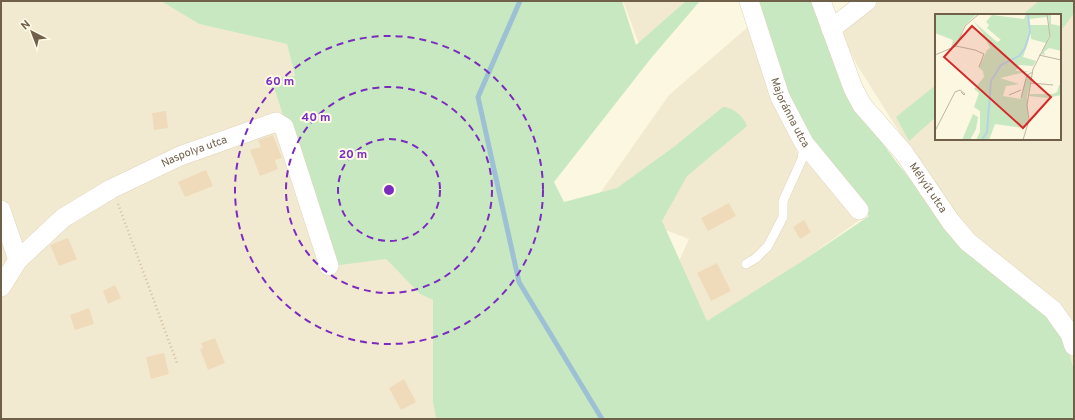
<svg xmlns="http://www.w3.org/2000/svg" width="1075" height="420" font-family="Overpass,sans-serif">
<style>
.residential{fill:#f2ead0;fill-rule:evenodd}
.green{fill:#c8e8c1}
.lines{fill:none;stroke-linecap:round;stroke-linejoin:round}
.stream{stroke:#9dc0d5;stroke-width:5}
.building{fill:#efdbba}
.service-casing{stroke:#dfd4bd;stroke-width:10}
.minor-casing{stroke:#dfd4bd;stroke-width:20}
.path{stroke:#d4be9d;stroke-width:2.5;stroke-dasharray:1 3;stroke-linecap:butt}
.service{stroke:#fff;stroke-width:9}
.minor{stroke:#fff;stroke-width:19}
.ring{fill:none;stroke:#7b2cbf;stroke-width:2;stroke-dasharray:7 5}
.labels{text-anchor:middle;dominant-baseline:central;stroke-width:4;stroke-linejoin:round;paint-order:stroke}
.street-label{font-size:11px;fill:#716049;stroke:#fefae7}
.inset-river{fill:none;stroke:#b7d3e3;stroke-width:2}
.inset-road{fill:none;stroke:#c0b69f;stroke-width:1}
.view{fill:#d62828;fill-opacity:0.15;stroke:#d62828;stroke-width:2}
.inset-edge{fill:none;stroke:#716049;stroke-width:2}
.centre{fill:#7b2cbf;stroke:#fefae7;stroke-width:2}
.ring-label{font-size:12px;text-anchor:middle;font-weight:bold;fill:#7b2cbf;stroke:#fefae7;stroke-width:4;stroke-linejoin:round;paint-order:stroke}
</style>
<rect width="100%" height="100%" fill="#fbf7e1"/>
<!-- residential -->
<g class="residential">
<polygon points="1,1 161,1 199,24 287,44 295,77 272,78 386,259 420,294 433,300 433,402 436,419 1,419"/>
<polygon points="623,1 689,1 641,49"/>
<path d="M871,1H1074V371L1064,332L991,267L917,160L857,65L837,27ZM936,15H1060V139H936Z"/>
<polygon points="748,27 777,111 798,153 861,219 797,265 677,340 663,296 689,239 663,229 591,206 669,95"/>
</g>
<!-- green -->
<g class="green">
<path d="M161,1H622L636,45L686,1H700L652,57L554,182L564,202L617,188L675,146L723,107C733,107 744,117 747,126L687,176L662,221L707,321L801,262L869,216L816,158L770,52L757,1H814L860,112L897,163L951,229L1064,332L1074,371V419H436L433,402V300L420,294L386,259L332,266L271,78L295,76L287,44L199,24Z"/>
<polygon points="1039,1 1074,1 1074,13 1060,32 1060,15 1022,15"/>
<polygon points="936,85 936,117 909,141 896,117"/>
</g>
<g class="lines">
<!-- stream -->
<polyline class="stream" points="520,1 478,97 519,282 602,419"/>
</g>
<!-- building -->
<g class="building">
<polygon points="166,111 168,128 154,130 152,113"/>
<polygon points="273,135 282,158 275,160 278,169 260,176 250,150 261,147 258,140"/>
<polygon points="206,170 213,186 185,197 178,182"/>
<polygon points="729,203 736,216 708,231 701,218"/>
<polygon points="804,220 811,232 800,239 793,227"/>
<polygon points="68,238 77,259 59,266 50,245"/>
<polygon points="717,263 731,291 711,301 697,273"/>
<polygon points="115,285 121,298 108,304 103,291"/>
<polygon points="89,308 94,324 75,330 70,315"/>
<polygon points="215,338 225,363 208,370 200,349 203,348 201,343"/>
<polygon points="164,353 169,374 151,379 146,357"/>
<polygon points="404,379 416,402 401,410 389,388"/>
</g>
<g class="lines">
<!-- service casing -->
<g class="service-casing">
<polyline id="service" points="746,264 756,258 768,246 783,217 783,201 802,159 804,145"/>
</g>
<!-- minor casing -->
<g class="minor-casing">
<g id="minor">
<path id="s1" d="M749,1L780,97L804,143L859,210"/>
<path id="s2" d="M821,1L853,88L862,105L904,153L951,222L968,242L1053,310L1070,334L1074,346"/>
<polyline points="831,29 867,1"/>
<polyline points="1,210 18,260"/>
<path id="s3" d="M1,287L18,260L63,218L111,189L180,156L276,122L284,127L329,266"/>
</g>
</g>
<!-- path -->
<polyline class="path" points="118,204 177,363"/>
<!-- service -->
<use href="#service" class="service"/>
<!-- minor -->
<use href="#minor" class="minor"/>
</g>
<!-- distance rings -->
<g class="ring">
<circle cx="389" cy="190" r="51"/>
<circle cx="389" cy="190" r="103"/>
<circle cx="389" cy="190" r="154"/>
</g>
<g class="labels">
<!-- street labels -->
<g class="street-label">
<text stroke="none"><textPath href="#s1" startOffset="119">Majoránna utca</textPath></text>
<text stroke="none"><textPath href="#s3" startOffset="241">Naspolya utca</textPath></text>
<text stroke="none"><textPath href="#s2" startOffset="218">Mélyút utca</textPath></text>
</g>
</g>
<!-- overview -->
<g transform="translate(935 14)">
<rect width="126" height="126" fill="#fbf7e1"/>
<path d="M0,0H42L29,12L21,32L16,34L18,26L0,19ZM91,0H112V3L94,5V25L88,43L101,47L98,52L84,51L81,57H95L65,64L84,70L71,72L68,82L86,85L90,67L93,61L97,62L92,83L93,107L89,114L60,110L54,126H41L45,118V97L39,93L44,79L39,75L49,63L48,57L44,54L52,36L55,34L47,18L38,7L62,28L66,26L52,14L54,11L51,8L57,1L89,5ZM113,0H116V10L126,12V37L114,34L109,38L110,41L106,40L115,23ZM95,11H113L115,20L111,29L96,25ZM124,71H126V81L112,84L94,82L95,80H118L122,78ZM38,100L43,103L41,115L35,126H27Z" fill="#c8e8c1"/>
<path class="inset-river" d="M47,126L52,118L56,67L66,51L84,42L90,34L95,18L93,0"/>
<path class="inset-road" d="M21,32L30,12L44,0M0,41L21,32L40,36L49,40L44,53M104,41L126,46M96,69L118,71M74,81L86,76M86,84L92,61L98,58M0,117L20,78L25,76L30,80L29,81L26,78M88,126L94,106L92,91L98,55L115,22L112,0"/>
<path class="view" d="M37,12L116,83L88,114L9,43Z"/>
<rect width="126" height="126" class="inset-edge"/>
</g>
<circle cx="389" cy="190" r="6" class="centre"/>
<g class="ring-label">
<text x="280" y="85">60 m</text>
<text x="316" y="121">40 m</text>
<text x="353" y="158">20 m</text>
</g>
<!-- border -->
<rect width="1075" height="420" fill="none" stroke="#716049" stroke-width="4"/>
<!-- north arrow -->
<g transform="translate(32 32) rotate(318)" stroke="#fefae7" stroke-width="3" paint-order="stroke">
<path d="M0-3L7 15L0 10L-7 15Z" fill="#716049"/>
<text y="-6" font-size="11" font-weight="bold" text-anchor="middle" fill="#716049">N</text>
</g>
</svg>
